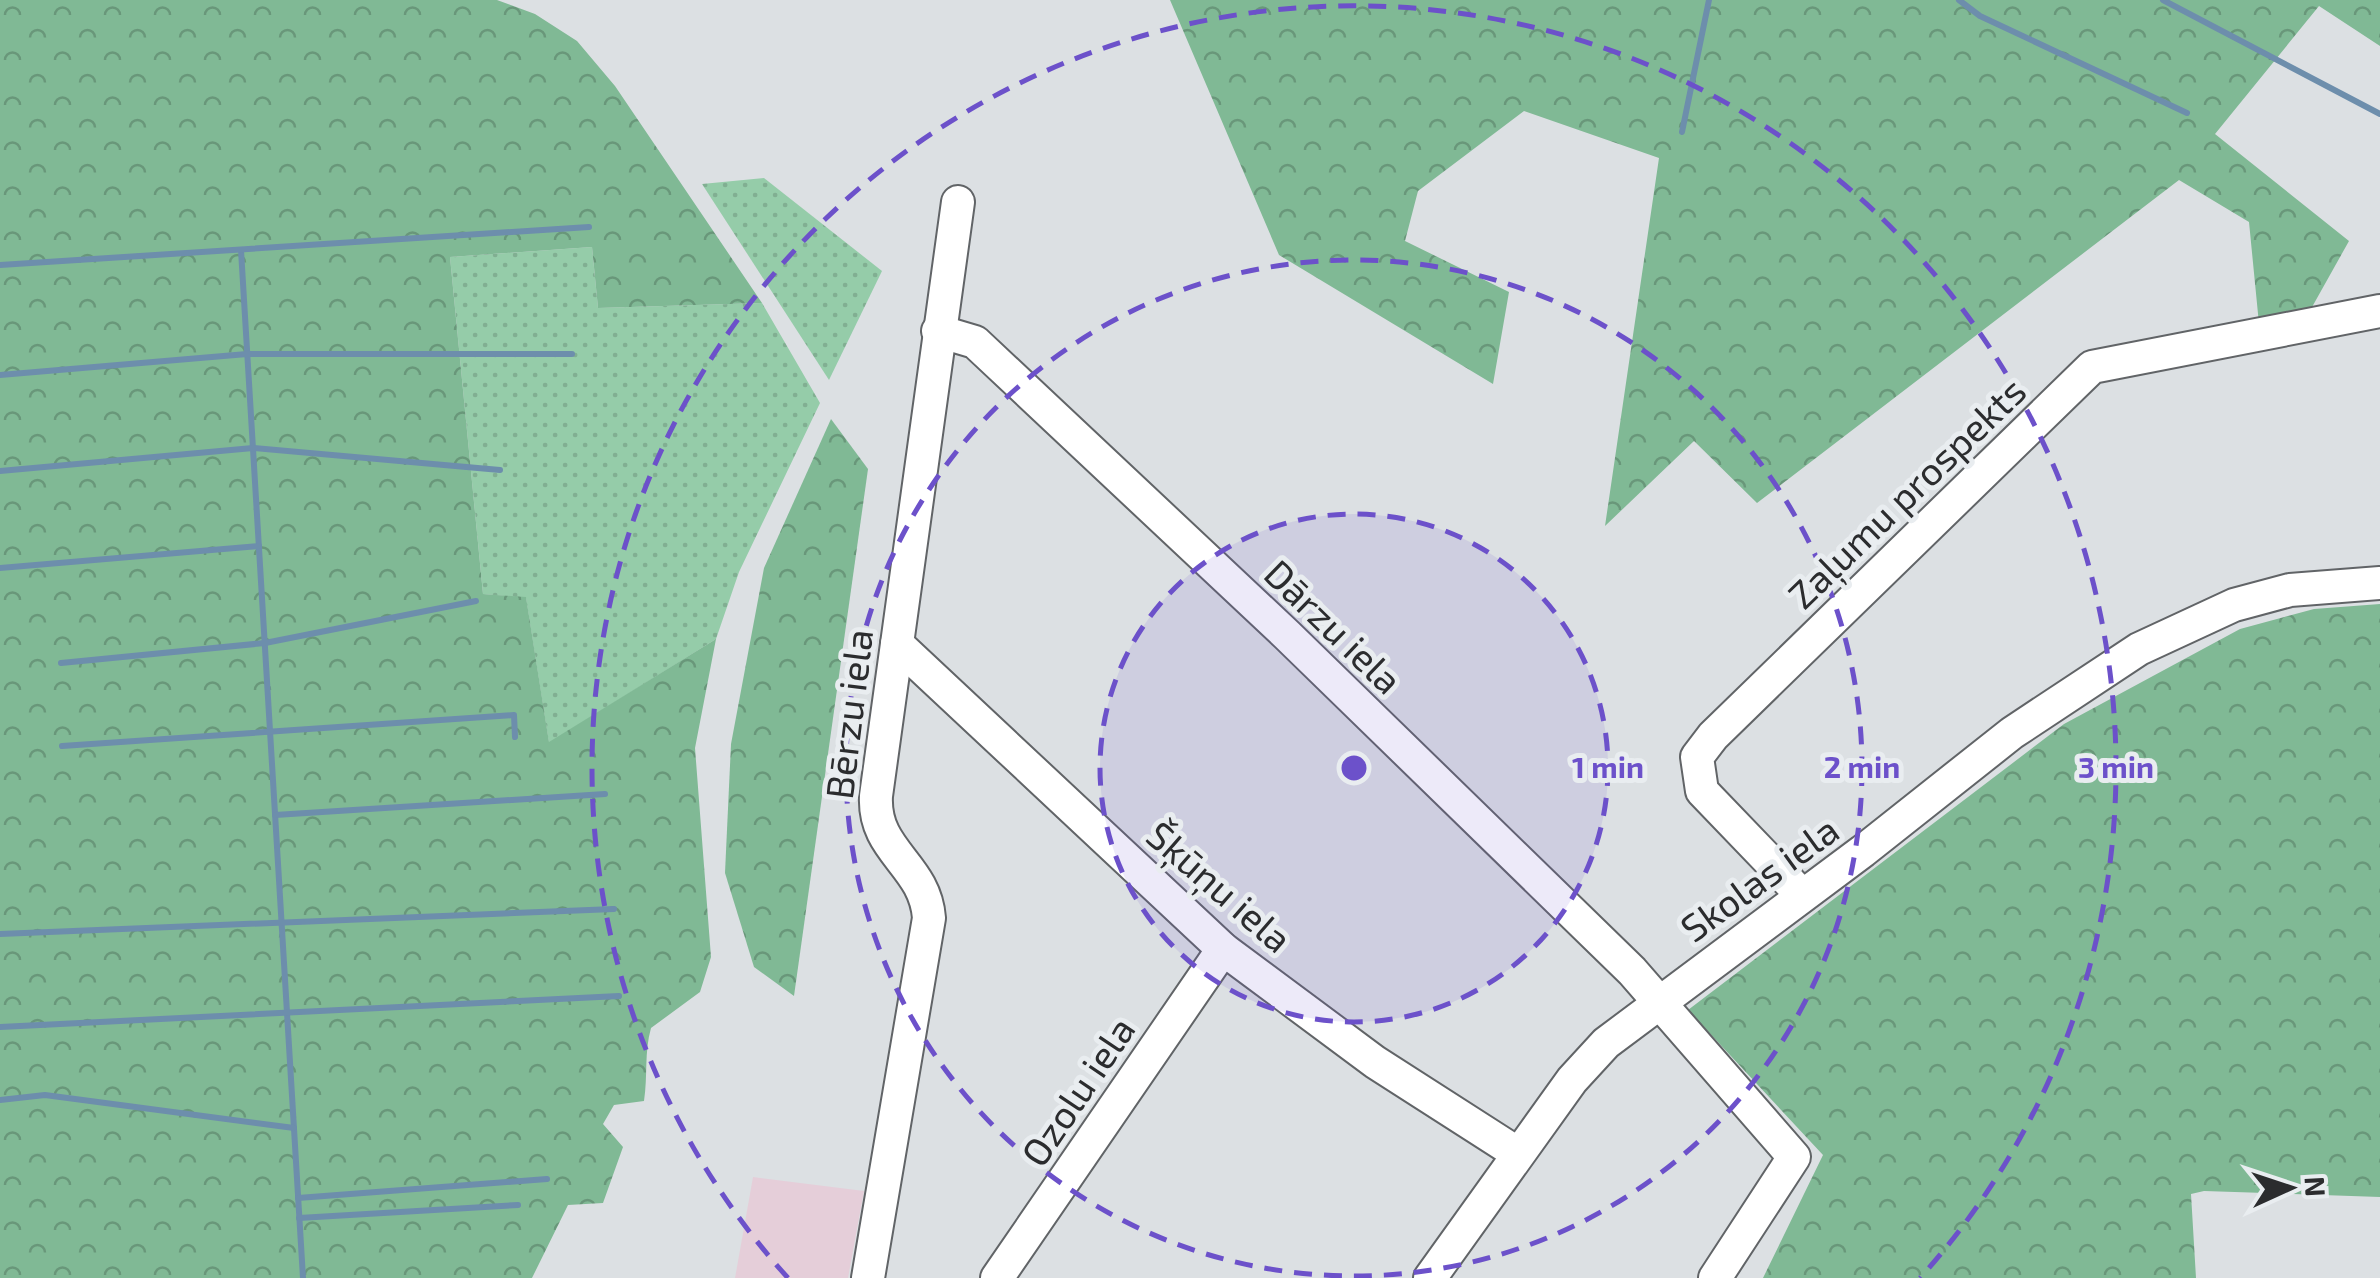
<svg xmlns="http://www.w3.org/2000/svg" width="2380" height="1278" font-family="'Exo 2',sans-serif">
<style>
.industrial{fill:#e5ced9}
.grass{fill:url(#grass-dots)}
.forest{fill:url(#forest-crowns)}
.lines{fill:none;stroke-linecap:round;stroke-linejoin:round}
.stream{stroke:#6d8eac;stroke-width:6}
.minor-casing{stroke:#616467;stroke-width:36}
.minor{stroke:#fff;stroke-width:32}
.ring{fill:none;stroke:#6c51ca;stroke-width:5;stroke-dasharray:18 12}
.labels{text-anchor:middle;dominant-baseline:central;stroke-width:10;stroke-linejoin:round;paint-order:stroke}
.street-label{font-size:38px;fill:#2b2c2e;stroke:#e9edf0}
.centre{fill:#6c51ca;stroke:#e9edf0;stroke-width:5}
.ring-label{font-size:30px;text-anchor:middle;font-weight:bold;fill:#6c51ca;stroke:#e9edf0;stroke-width:10;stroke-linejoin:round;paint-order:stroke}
</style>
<defs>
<pattern id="grass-dots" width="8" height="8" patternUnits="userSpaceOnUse" patternTransform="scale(2.5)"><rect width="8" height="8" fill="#95cca9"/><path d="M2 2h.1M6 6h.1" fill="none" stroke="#81af92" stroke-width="1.8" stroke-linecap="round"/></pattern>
<pattern id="forest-crowns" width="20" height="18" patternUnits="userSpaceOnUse" patternTransform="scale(2.5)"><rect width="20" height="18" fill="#80b995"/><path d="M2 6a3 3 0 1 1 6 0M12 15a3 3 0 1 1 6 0" fill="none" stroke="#69977a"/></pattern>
</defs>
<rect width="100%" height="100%" fill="#dce0e3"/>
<!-- industrial -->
<polygon class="industrial" points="753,1177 864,1191 848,1278 735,1278"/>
<!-- grass -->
<g class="grass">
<polygon points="764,178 882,271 829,380 702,184"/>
<polygon points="592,247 598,308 762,303 820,403 739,572 716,639 549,743 526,598 483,594 450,257"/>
</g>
<!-- forest -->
<g class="forest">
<path d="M0,0H497L535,14L577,41L615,86L762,303L598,308L592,247L450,257L483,594L526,597L549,742L716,639L695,748L711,957L700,992L651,1028C644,1053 648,1075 644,1101L614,1105L603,1124L623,1147L603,1203L568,1205L532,1278H0Z"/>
<polygon points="1170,0 2380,0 2380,46 2319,6 2215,134 2349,241 2307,316 2259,324 2249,222 2179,180 1757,503 1694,441 1605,526 1659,158 1524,111 1418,191 1405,241 1509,292 1493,384 1279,255"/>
<polygon points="831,419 868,469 794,996 754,967 725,873 731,744 764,568"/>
<polygon points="2380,604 2380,1197 2204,1191 2191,1194 2196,1278 1763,1278 1823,1155 1688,1010 2064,724 2240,629 2314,609"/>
</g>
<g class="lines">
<!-- stream -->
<g class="stream">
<polyline points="1959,0 1980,16 2187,113"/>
<polyline points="2163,0 2380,114"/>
<polyline points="1682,132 1709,0"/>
<polyline points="241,250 303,1278"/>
<polyline points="0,265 589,227"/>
<polyline points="0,375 247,354 572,354"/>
<polyline points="0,471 253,448 500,470"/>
<polyline points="0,568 259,546"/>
<polyline points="61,663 265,643 476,601"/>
<polyline points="62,746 514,715 515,737"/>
<polyline points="275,815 605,794"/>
<polyline points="0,934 614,909"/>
<polyline points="0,1027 619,996"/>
<polyline points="0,1100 45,1095 294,1128"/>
<polyline points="298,1198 547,1179"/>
<polyline points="299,1218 518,1205"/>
</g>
<!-- minor casing -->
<g class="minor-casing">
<g id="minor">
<polyline points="938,331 975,342 1287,635 1632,971 1794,1157 1715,1278"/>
<polyline points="897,644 1223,949 1375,1062 1517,1153"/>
<polyline points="1802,895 1702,791 1697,757 1713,736 2092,367 2380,311"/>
<path d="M868,1278L929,918C925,864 873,852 876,796L958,202"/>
<polyline points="997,1278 1223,949"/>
<polyline points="1430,1278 1572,1080 1606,1043 1863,851 2012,733 2139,649 2234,605 2290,590 2380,583"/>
</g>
</g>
<!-- minor -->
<use href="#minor" class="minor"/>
</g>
<!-- distance rings -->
<circle cx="1354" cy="768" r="254" fill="#6c51ca" fill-opacity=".12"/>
<g class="ring">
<circle cx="1354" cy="768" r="254"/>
<circle cx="1354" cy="768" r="508"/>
<path d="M788 1278A762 762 0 1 1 1920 1278"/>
</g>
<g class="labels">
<!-- street labels -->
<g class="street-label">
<text transform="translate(1906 492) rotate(-44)">Zaļumu prospekts</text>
<text transform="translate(1334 626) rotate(44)">Dārzu iela</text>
<text transform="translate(848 714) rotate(-83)">Bērzu iela</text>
<text transform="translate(1759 878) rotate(-36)">Skolas iela</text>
<text transform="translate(1220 886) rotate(41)">Šķūņu iela</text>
<text transform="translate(1077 1091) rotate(-56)">Ozolu iela</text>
</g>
</g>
<circle cx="1354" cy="768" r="15" class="centre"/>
<g class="ring-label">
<text x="1608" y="778">1 min</text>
<text x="1862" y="778">2 min</text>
<text x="2116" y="778">3 min</text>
</g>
<!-- north arrow -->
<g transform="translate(2290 1188) rotate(87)" stroke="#e9edf0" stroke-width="8" paint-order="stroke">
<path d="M0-8L18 38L0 25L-18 38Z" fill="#2b2c2e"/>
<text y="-15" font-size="28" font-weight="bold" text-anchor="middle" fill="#2b2c2e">N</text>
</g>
</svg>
